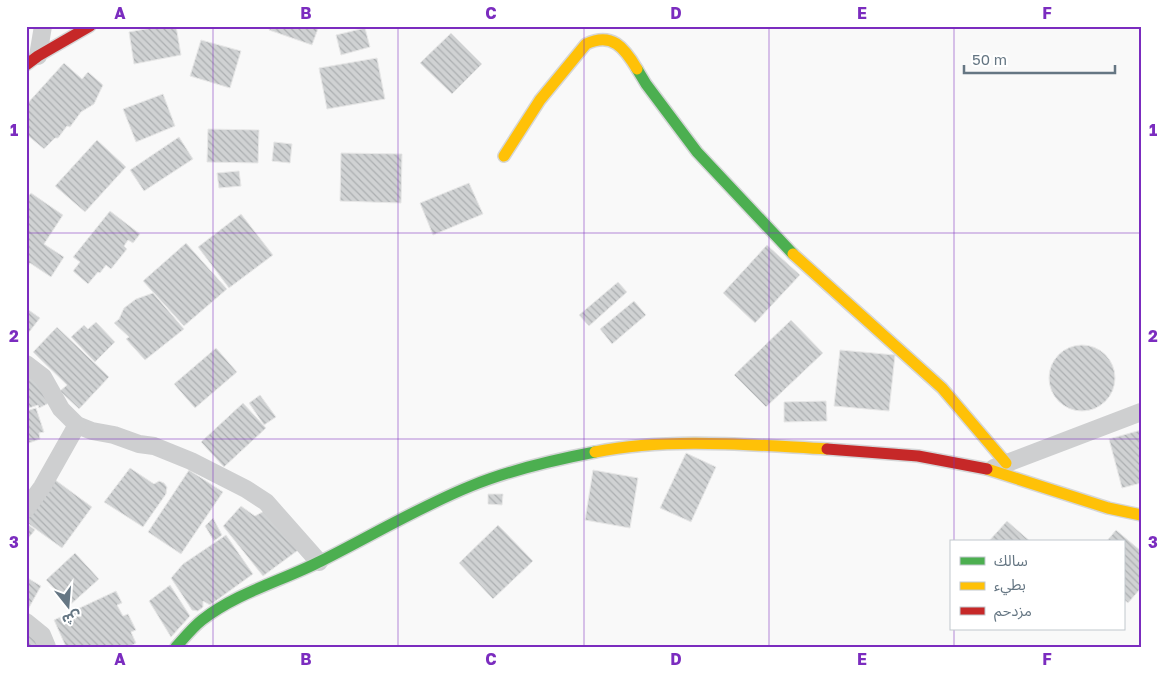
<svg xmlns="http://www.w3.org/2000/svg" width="1167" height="673" font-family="'Golos Text','Noto Sans Arabic',sans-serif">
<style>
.building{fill:url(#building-back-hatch);stroke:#e8e8e8}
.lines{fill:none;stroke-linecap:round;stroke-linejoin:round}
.fast-casing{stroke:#d5d6d7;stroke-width:14}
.slow-casing{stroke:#d5d6d7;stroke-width:14}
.jam-casing{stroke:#d5d6d7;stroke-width:14}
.street{stroke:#cecfd0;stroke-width:18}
.fast{stroke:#4caf50;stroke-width:11}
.slow{stroke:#ffc107;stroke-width:11}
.jam{stroke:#c62828;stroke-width:11}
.grid{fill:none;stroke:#7b2cbf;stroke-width:1;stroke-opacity:0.55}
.neatline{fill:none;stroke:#7b2cbf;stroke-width:2}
.grid-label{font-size:16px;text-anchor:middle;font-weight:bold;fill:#7b2cbf}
</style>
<defs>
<pattern id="building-back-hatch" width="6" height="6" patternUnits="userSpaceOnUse" patternTransform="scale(1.25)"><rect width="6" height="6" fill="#d0d2d3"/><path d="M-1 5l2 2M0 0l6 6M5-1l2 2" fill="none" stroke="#acafb1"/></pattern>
</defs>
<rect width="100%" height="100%" fill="#f9f9f9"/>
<!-- building -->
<g class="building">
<polygon points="162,26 176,26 181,55 134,64 129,32"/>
<polygon points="271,26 319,26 312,45 269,30"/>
<polygon points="365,28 370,47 341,55 336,35"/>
<polygon points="451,33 482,64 452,94 420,63"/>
<polygon points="201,40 241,51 230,88 190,76"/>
<polygon points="377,58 385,99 327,109 319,68"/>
<polygon points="64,63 82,79 88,72 103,85 94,104 81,112 70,127 67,126 58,138 55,138 44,149 26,134 26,105"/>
<polygon points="163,94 175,126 136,142 123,109"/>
<polygon points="208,129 259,130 258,163 207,162"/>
<polygon points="179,137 193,159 144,191 130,170"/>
<polygon points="97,140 126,167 85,212 55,186"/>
<polygon points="274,142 292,144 290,163 272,161"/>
<polygon points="341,153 402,154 401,203 340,201"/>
<polygon points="239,171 241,186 219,188 217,173"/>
<polygon points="469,183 483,214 433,235 420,203"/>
<polygon points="31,193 63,215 44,244 64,257 51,277 30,263 26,269 26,199"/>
<polygon points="110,211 140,234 133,243 128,240 124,246 127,249 111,269 106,265 100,273 98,272 88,284 73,271 80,262 73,257"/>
<polygon points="241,214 273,255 229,288 198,247"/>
<polygon points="186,243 227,289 184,326 143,281"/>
<polygon points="767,245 800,275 755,323 723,293"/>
<polygon points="618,282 627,292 589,326 579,315"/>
<polygon points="153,293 184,329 145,360 126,339 129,337 114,323 119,319 124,308 136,299"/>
<polygon points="634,301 646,315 612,344 600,329"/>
<polygon points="26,308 40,318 26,336"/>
<polygon points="791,320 823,353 766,407 734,375"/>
<polygon points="96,322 115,342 95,362 71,337 84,325 88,329"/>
<polygon points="57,327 109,377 79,409 60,391 67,385 33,352"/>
<circle cx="1082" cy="378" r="33"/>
<polygon points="216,348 237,372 195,408 174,384"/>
<polygon points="840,350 895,355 889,411 834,406"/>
<polygon points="26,369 53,401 39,408 38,405 26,409"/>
<polygon points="260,395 276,417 264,425 249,403"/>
<polygon points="826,401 827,421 784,422 784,402"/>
<polygon points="243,403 266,428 224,467 201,442"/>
<polygon points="36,408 44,432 39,433 40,439 29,443 26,438 26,411"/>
<polygon points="1141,430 1141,483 1122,488 1109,439"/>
<polygon points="686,453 716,467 691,522 660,508"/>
<polygon points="130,468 154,484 159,481 164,483 167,487 166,494 143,527 104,502"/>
<polygon points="189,470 223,492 181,554 148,532"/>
<polygon points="593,470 638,478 630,528 585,520"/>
<polygon points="54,479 92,507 62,548 26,522 26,517"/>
<polygon points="488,494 503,494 502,505 488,504"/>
<polygon points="241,506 255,516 266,510 301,548 263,576 223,526"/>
<polygon points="213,518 222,535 214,541 205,526"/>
<polygon points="1007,521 1031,542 988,542"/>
<polygon points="26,523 35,530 26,541"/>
<polygon points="498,525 533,561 493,599 459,563"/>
<polygon points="1116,530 1141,551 1141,588 1128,603 1123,599 1123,542 1106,542"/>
<polygon points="226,535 253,574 210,605 203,601 203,607 198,611 192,610 171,578 183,564"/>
<polygon points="75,553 99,579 70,605 46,580"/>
<polygon points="26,577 41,586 26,613"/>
<polygon points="170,585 190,616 171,637 149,601"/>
<polygon points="116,591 122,603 117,605 123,616 128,614 136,630 131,632 136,643 129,647 66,647 54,620"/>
<polygon points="26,632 45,647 26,647"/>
</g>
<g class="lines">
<!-- fast casing -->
<g class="fast-casing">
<g id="fast">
<polyline points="637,69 646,84 697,152 793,254"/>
<path d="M176,647C184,638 193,627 202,620C238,592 282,581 321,561C371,536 419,507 471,486C510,470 553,460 595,452"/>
</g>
</g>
<!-- slow casing -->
<g class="slow-casing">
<g id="slow">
<path d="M504,156L540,100L586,44C612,32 624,47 637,69"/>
<polyline points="793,254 942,388 1006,463"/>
<path d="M595,452C671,437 750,445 827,449"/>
<polyline points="987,469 1108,508 1141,515"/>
</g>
</g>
<!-- jam casing -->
<g class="jam-casing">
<g id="jam">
<polyline points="26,65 38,56 90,26"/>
<polyline points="827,449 918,456 987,469"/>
</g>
</g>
<!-- street -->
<g class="street">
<polyline points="38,56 43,26"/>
<polyline points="26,364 43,377 61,409 77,425 92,431 114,435 139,444 154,446 191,461 246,489 266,502 319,562"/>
<polyline points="994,468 1141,412"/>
<polyline points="26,509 42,487 77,425"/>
<polyline points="26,622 42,635 47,647"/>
</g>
<!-- fast -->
<use href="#fast" class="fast"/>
<!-- slow -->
<use href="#slow" class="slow"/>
<!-- jam -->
<use href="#jam" class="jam"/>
</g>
<!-- grid -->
<path class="grid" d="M213,26V647M398,26V647M584,26V647M769,26V647M954,26V542M26,233H1141M26,439H1141M954,629V647"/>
<!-- border -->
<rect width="1167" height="673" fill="none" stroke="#ffffff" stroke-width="55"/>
<!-- legend -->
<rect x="950" y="540" width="175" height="90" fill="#ffffff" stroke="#c1c8cd"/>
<rect x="960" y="557" width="25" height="8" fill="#4caf50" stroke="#c1c8cd"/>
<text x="994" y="566" font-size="15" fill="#657683">سالك</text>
<rect x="960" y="582" width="25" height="8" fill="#ffc107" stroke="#c1c8cd"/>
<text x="994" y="590" font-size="15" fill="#657683">بطيء</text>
<rect x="960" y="607" width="25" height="8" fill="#c62828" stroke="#c1c8cd"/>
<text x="994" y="616" font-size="15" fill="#657683">مزدحم</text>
<!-- north arrow -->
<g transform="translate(68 606) rotate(163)" stroke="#ffffff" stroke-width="4" paint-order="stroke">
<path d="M0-4L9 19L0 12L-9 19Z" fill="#657683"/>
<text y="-8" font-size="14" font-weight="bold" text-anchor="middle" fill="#657683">ش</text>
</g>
<!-- scale -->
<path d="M964 65v8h151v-8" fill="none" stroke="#657683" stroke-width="2.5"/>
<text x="972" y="65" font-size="15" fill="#657683" stroke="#ffffff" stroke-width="4" paint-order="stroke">50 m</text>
<rect x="28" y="28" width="1112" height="618" class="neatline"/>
<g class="grid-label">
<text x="120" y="19">A</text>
<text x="306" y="19">B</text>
<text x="491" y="19">C</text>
<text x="676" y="19">D</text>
<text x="862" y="19">E</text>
<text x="1047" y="19">F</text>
<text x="14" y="136">1</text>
<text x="1153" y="136">1</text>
<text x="14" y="342">2</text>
<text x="1153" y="342">2</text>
<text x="14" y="548">3</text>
<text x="1153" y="548">3</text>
<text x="120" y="665">A</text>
<text x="306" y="665">B</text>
<text x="491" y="665">C</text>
<text x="676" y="665">D</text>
<text x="862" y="665">E</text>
<text x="1047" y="665">F</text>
</g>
</svg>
